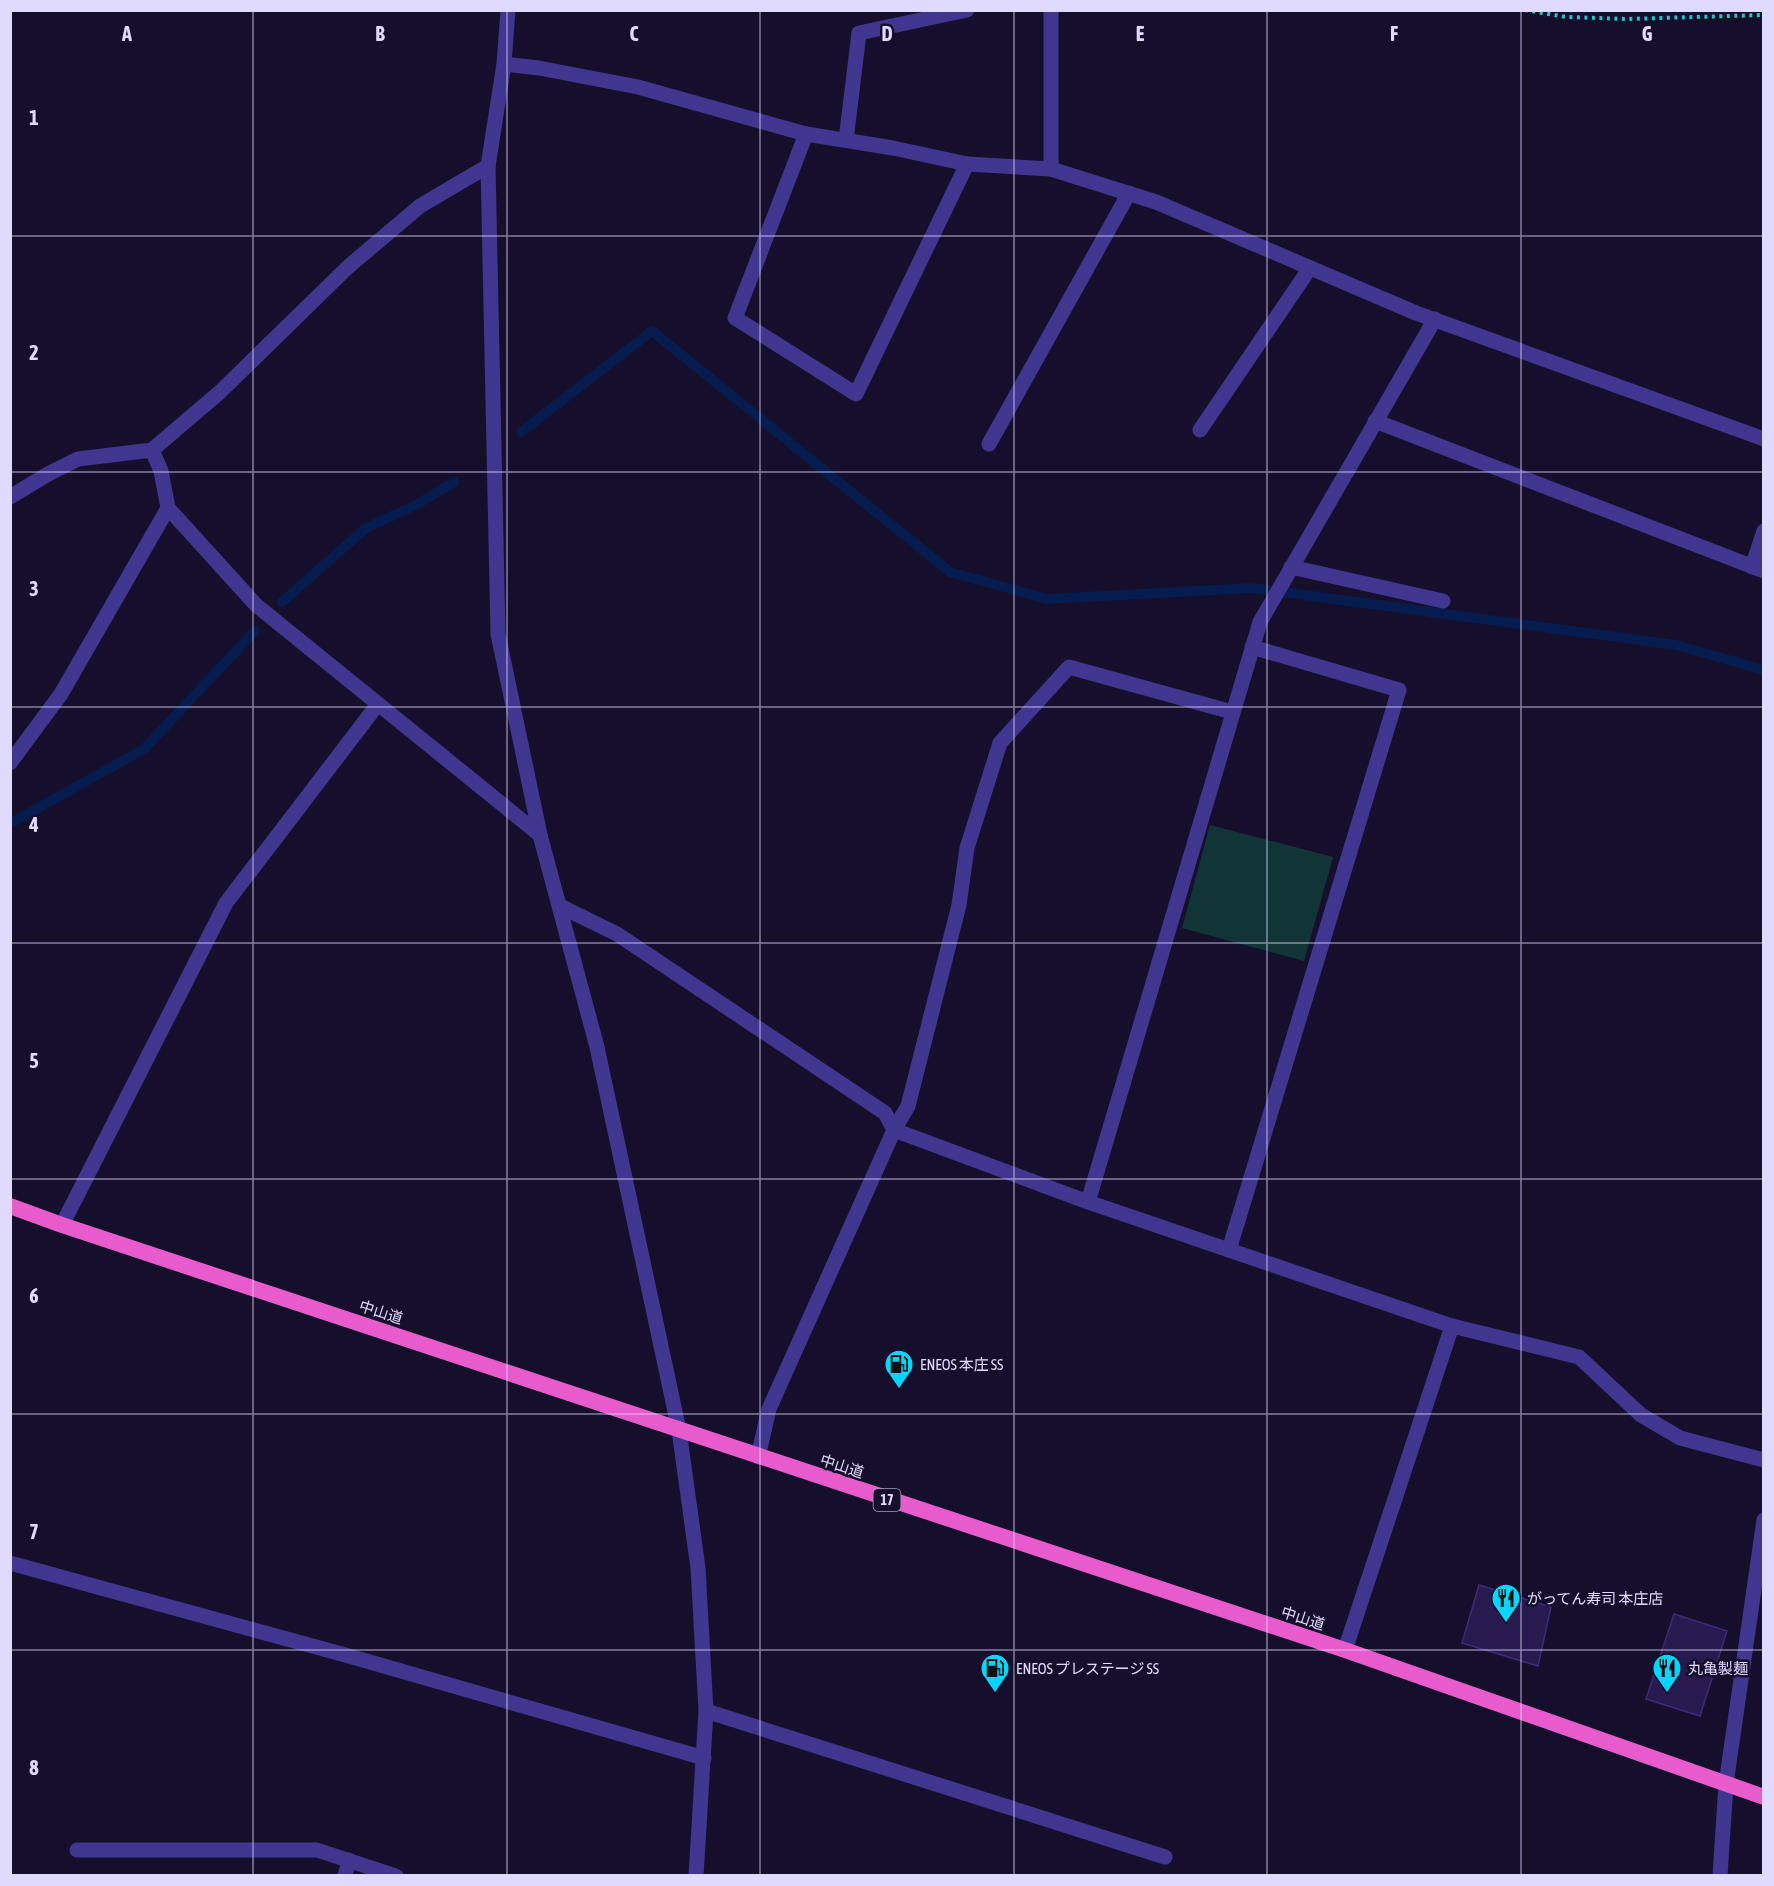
<svg xmlns="http://www.w3.org/2000/svg" width="1774" height="1886" font-family="'Asap Condensed','Noto Sans JP',sans-serif">
<style>
.green{fill:#113537}
.lines{fill:none;stroke-linecap:round;stroke-linejoin:round}
.stream{stroke:#061b4e;stroke-width:10}
.building{fill:#28194f;stroke:#40297c;stroke-width:1.5}
.path{stroke:#26c5c7;stroke-width:4;stroke-dasharray:3 4.5;stroke-linecap:butt}
.service{stroke:#40368f;stroke-width:15}
.minor{stroke:#40368f;stroke-width:15}
.tertiary{stroke:#40368f;stroke-width:15}
.trunk{stroke:#e75bcc;stroke-width:16}
.grid{fill:none;stroke:#e1daff;stroke-width:1.5;stroke-opacity:0.55}
.labels{text-anchor:middle;dominant-baseline:central;stroke-width:5;stroke-linejoin:round;paint-order:stroke}
.shield{fill:#160f2c;stroke:#a49dc0;stroke-width:1.5}
.shield-label{font-size:14px;font-weight:bold;fill:#e1daff}
.street-label{font-size:15px;fill:#e1daff;stroke:#160f2c}
.poi-label{font-size:15px;fill:#e1daff;stroke:#160f2c;text-anchor:start}
.grid-label{font-size:20px;text-anchor:middle;font-weight:bold;fill:#e1daff;stroke:#160f2c;stroke-width:5;stroke-linejoin:round;paint-order:stroke}
</style>
<rect width="100%" height="100%" fill="#160f2c"/>
<!-- green -->
<polygon class="green" points="1210,825 1333,857 1304,961 1182,928"/>
<g class="lines">
<!-- stream -->
<g class="stream">
<polyline points="521,432 652,331 950,572 1047,599 1252,588 1676,645 1764,670"/>
<polyline points="282,602 366,528 416,505 454,482"/>
<polyline points="11,823 144,749 255,631"/>
</g>
</g>
<!-- building -->
<g class="building">
<polygon points="1479,1585 1551,1607 1538,1666 1462,1643"/>
<polygon points="1674,1614 1727,1631 1700,1716 1646,1699"/>
</g>
<g class="lines">
<!-- path -->
<polyline class="path" points="1525,10 1566,17 1626,19 1764,15"/>
<!-- service -->
<g class="service">
<polyline points="846,140 859,33 967,10"/>
<polyline points="560,906 617,934 885,1113 894,1130 1088,1202"/>
<polyline points="758,1457 769,1409 894,1130 908,1106 959,905 967,848 1000,743 1069,667 1232,712"/>
</g>
<!-- minor -->
<g class="minor">
<polyline points="1051,10 1051,169"/>
<polyline points="504,64 539,68 638,87 806,134 893,148 967,164 1051,169 1156,202 1416,313 1764,439"/>
<polyline points="806,134 735,318 856,394 967,164"/>
<polyline points="1435,319 1260,622 1088,1202 1452,1326 1579,1357 1641,1415 1680,1438 1764,1460"/>
<polyline points="1375,421 1764,571"/>
<polyline points="1200,430 1310,268"/>
<polyline points="989,444 1129,193"/>
<polyline points="152,450 161,471 168,508 256,605 540,835"/>
<polyline points="10,497 48,474 78,459 152,450 220,392 348,267 420,206 488,166"/>
<polyline points="1291,567 1443,601"/>
<polyline points="1752,567 1764,531"/>
<polyline points="10,763 61,694 168,508"/>
<polyline points="62,1225 226,903 378,704"/>
<polyline points="1229,1250 1399,690 1252,647"/>
<polyline points="10,1563 349,1656 704,1758"/>
<polyline points="1345,1650 1452,1326"/>
<polyline points="706,1711 1165,1857"/>
<polyline points="77,1850 317,1850 396,1876"/>
<polyline points="345,1876 349,1860"/>
<polyline points="1720,1876 1726,1784 1764,1520"/>
</g>
<!-- tertiary -->
<polyline class="tertiary" points="508,10 504,64 488,166 498,634 540,835 597,1047 679,1430 698,1568 706,1711 696,1876"/>
<!-- trunk -->
<polyline class="trunk" points="10,1206 62,1225 1345,1650 1764,1797"/>
</g>
<!-- grid -->
<path class="grid" d="M253,10V1876M507,10V1876M760,10V1876M1014,10V1876M1267,10V1876M1521,10V1876M10,236H1764M10,472H1764M10,707H1764M10,943H1764M10,1179H1764M10,1414H1764M10,1650H1764"/>
<!-- icons -->
<defs>
<g id="fuel-pin" transform="scale(1.5)"><path d="M0 17L-7.5 6A9.5 9.5 0 1 1 7.5 6Z" fill="#06d5ff" stroke="#160f2c"/><path d="M-5.5-6h7V0h2V4h1.3V-2.5L3-4.5l.8-.8L6-3V5H2.5V1h-1V6h-7ZM-4.2-4.7v3.2H.2V-4.7Z" fill="#111"/></g>
<g id="restaurant-pin" transform="scale(1.5)"><path d="M0 17L-7.5 6A9.5 9.5 0 1 1 7.5 6Z" fill="#06d5ff" stroke="#160f2c"/><path d="M-5-6h1v4h1v-4h1v4h1v-4h1v5L-1.5 .5V6h-2V.5L-5-1ZM5-6V6H3V1.5H1.5Q1.5-4 5-6Z" fill="#111"/></g>
</defs>
<g fill-rule="evenodd">
<use href="#fuel-pin" x="899" y="1364"/>
<use href="#restaurant-pin" x="1506" y="1598"/>
<use href="#fuel-pin" x="995" y="1668"/>
<use href="#restaurant-pin" x="1667" y="1668"/>
</g>
<g class="labels">
<!-- shield labels -->
<rect class="shield" x="873.5" y="1489" width="27" height="22" rx="4.5"/>
<g class="shield-label">
<text x="887" y="1500">17</text>
</g>
<!-- street labels -->
<g class="street-label">
<text transform="translate(381 1312) rotate(18)">中山道</text>
<text transform="translate(842 1466) rotate(18)">中山道</text>
<text transform="translate(1303 1618) rotate(18)">中山道</text>
</g>
<!-- poi labels -->
<g class="poi-label">
<text x="920" y="1364">ENEOS 本庄 SS</text>
<text x="1527" y="1598">がってん寿司 本庄店</text>
<text x="1016" y="1668">ENEOS プレステージ SS</text>
<text x="1688" y="1668">丸亀製麺</text>
</g>
</g>
<g class="grid-label">
<text x="127" y="41">A</text>
<text x="380" y="41">B</text>
<text x="634" y="41">C</text>
<text x="887" y="41">D</text>
<text x="1140" y="41">E</text>
<text x="1394" y="41">F</text>
<text x="1647" y="41">G</text>
<text x="34" y="125">1</text>
<text x="34" y="360">2</text>
<text x="34" y="596">3</text>
<text x="34" y="832">4</text>
<text x="34" y="1068">5</text>
<text x="34" y="1303">6</text>
<text x="34" y="1539">7</text>
<text x="34" y="1775">8</text>
</g>
<!-- border -->
<rect width="1774" height="1886" fill="none" stroke="#e1daff" stroke-width="24"/>
</svg>
